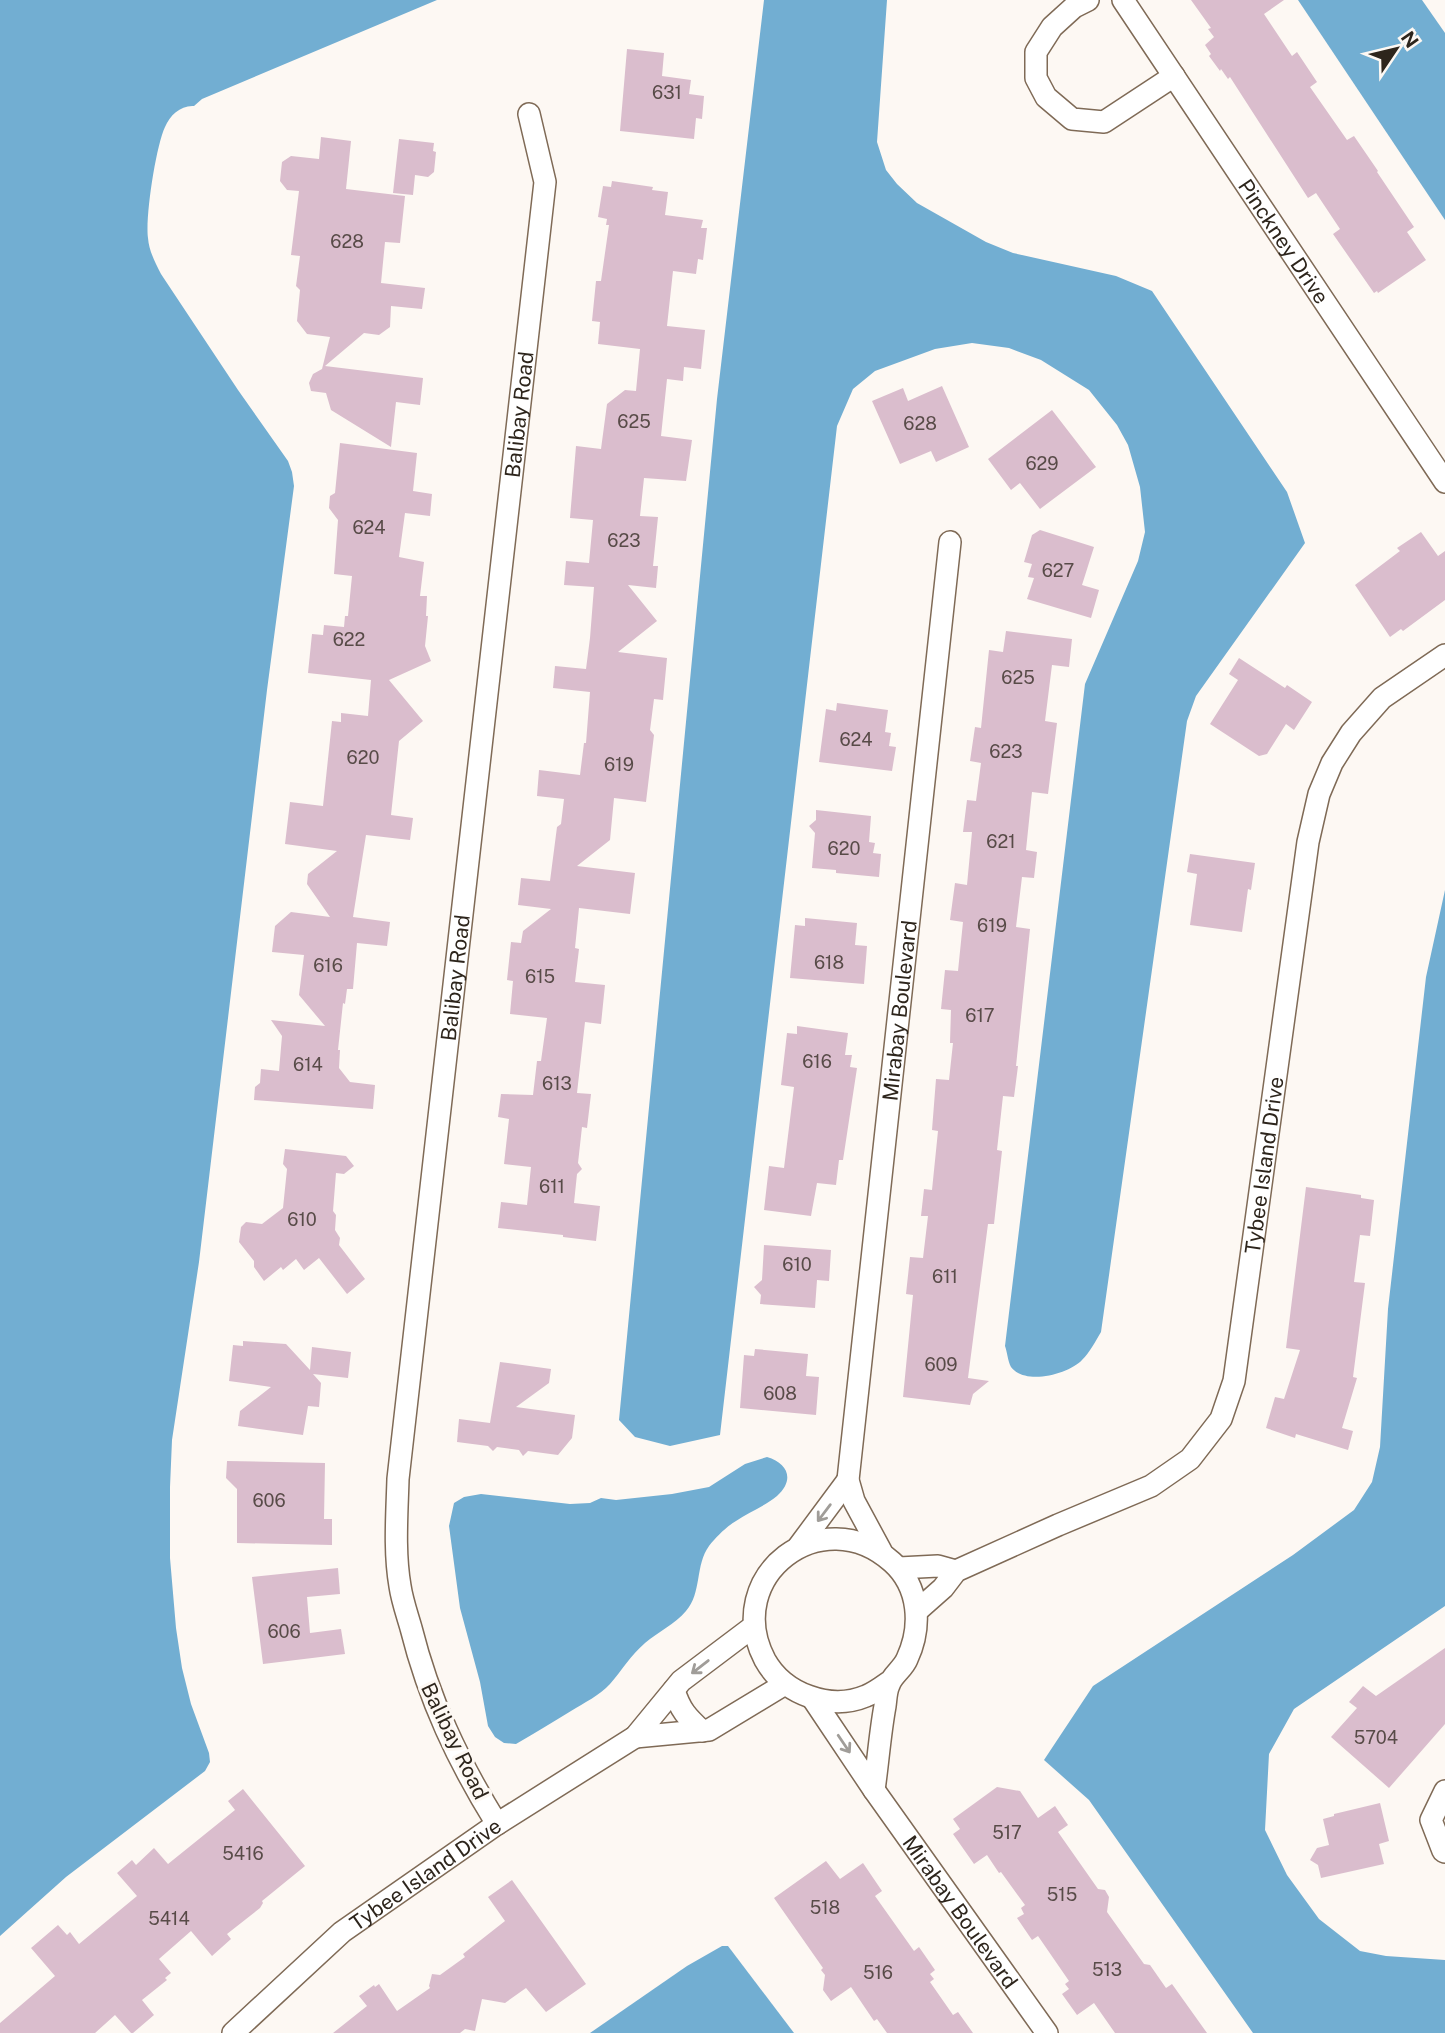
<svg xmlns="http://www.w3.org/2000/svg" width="1445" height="2033" font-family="'Public Sans',sans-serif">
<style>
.water{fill:#72aed2}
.building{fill:#dabdcd}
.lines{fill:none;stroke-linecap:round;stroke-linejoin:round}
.street-casing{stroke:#7f6a56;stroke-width:24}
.street{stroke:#fff;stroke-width:21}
.oneway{stroke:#a09d99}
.labels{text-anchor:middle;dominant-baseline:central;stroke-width:6;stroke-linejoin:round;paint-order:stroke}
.number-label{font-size:18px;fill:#584b48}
.street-label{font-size:21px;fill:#2d251c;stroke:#fdf8f3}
</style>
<rect width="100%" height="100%" fill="#fdf8f3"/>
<!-- water -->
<g class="water">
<path d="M0,0H437L202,99L194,106C181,105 170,115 165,127C156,146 145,217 148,238C149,251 155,262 161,274L238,390L288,461L292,472L294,486L267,690L199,1262L172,1440L170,1487V1558L176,1628L182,1668L191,1704L209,1753L210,1762L205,1771L66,1877L0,1936Z"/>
<path d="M764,0H887L877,142L886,170L897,184L917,203L986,242L1013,253L1116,276L1152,291L1287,492L1305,543L1196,696L1187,721L1101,1332C1095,1342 1090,1352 1082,1360C1069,1374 1025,1386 1011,1367C1008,1362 1007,1351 1005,1346L1085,684L1138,561L1145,532L1140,487L1128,445L1117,425L1089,390L1041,360L1009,348L972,343L935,349L875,371L853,389L837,426L720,1435L670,1446L635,1437L619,1420L717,399Z"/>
<polygon points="1298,0 1422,0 1445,33 1445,220"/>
<polygon points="1445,890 1445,1606 1294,1709 1269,1754 1265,1830 1287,1875 1319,1919 1360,1951 1386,1956 1445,1960 1445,2033 1253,2033 1089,1800 1044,1760 1093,1686 1293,1555 1354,1510 1372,1482 1380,1447 1388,1309 1426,977"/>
<path d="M767,1457C788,1463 795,1480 777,1496C765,1506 749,1512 736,1521C726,1527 716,1537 709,1546C695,1565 702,1593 686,1611C675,1624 658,1632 645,1643C631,1655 622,1670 610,1684C600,1695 584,1703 571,1711C553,1722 535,1733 516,1744L504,1743L495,1737L488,1726L480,1682L460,1608L449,1526L454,1503L464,1497L481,1494L570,1504L590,1503L601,1498L616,1500L672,1494L709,1487L745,1464Z"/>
<polygon points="722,1946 728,1946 794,2033 590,2033 687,1966"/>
</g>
<!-- building -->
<g class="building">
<polygon points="1191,0 1284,0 1264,14 1292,56 1297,52 1317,82 1310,87 1347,140 1354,136 1378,171 1377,172 1414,227 1407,232 1426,260 1378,293 1377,291 1374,293 1333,234 1340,229 1316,193 1308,198 1230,77 1228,79 1221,69 1220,71 1209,56 1211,54 1205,45 1214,37 1208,29 1211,28"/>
<polygon points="627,49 664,53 662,76 691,80 689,94 704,96 702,119 696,118 694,139 620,131"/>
<polygon points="321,137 351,141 346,189 405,196 400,243 385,242 381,283 425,288 422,309 391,306 390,327 379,335 364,333 325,366 423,378 420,405 396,402 391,447 331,410 326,393 311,391 309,383 313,374 322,369 330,337 307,334 297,321 300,290 296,286 300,256 291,255 299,191 287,190 280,181 282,162 291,156 319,159"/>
<polygon points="399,139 434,143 433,151 436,152 434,172 428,177 415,175 413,195 393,193"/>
<polygon points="612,181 653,187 652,190 668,192 665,215 703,220 701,228 707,228 703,260 698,259 696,274 673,271 667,326 705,330 701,369 684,367 683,381 667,379 661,436 692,440 686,481 644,478 640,516 658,517 653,566 658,566 656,588 628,585 657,621 618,652 667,658 663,700 654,699 650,730 654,735 646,802 614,798 610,840 577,866 635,873 630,914 579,908 575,948 579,949 575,982 605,985 601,1024 585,1022 577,1093 591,1094 587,1128 582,1127 578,1163 582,1169 577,1174 574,1203 600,1206 596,1241 563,1237 563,1235 498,1228 501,1202 527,1205 531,1167 504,1164 509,1119 498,1117 501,1094 533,1095 537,1061 541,1061 547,1018 510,1014 513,981 507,980 511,942 521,943 523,931 551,909 518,905 521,878 550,881 557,827 561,824 564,799 537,796 539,770 580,775 584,743 586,743 590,692 553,688 555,666 586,669 590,638 594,587 564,585 566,561 589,563 593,520 570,518 576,446 601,449 607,404 625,390 636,391 640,349 598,344 600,322 592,321 596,281 601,281 609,225 606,225 607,219 598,217 603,186 611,187"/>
<polygon points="942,386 969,447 936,462 931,451 900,464 872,401 903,388 908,401"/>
<polygon points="1052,410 1096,467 1040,509 1020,483 1011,490 988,459"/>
<polygon points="340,443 417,453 413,491 432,494 430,516 405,513 399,557 424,562 420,596 427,596 426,616 428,616 425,646 431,661 389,680 423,721 399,741 391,815 413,818 410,840 366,835 353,917 390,922 387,946 357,943 353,989 347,989 345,1004 343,1003 338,1050 340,1050 339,1068 350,1082 375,1085 373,1109 254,1100 255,1087 260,1083 261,1069 279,1071 282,1036 271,1020 325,1026 299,995 304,955 272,952 275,926 291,912 330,917 307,884 308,874 337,851 285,844 290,802 323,806 332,721 341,722 341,713 368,716 371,680 308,673 312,634 323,635 324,625 344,627 345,616 348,616 352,576 334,574 338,520 329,508 330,496 335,493"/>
<polygon points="1040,530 1094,547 1082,585 1099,590 1091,618 1027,599 1034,578 1028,577 1032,564 1024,562 1032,535"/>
<polygon points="1421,532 1438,556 1445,551 1445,600 1403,631 1401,629 1390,637 1355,585 1400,551 1397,548"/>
<polygon points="1006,631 1072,639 1069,667 1052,665 1045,721 1057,723 1048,794 1032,792 1026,850 1037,852 1034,878 1022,877 1016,927 1030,929 1016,1066 1018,1066 1014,1097 1003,1096 997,1150 1002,1151 994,1224 988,1224 968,1378 989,1381 973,1394 970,1405 903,1397 913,1295 906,1294 910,1257 923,1258 928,1216 921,1216 924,1189 932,1190 938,1131 932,1130 936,1079 949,1080 953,1043 950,1043 951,1010 941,1009 945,970 958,971 963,922 950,920 955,883 967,885 972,832 963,832 967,800 976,801 981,763 970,761 975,727 981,728 989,650 1003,652"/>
<polygon points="1239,658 1285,688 1287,685 1312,702 1294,730 1286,724 1267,754 1259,756 1210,724 1238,680 1229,674"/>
<polygon points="837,703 888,710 885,732 891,733 889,746 896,747 892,771 819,762 826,709 836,711"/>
<polygon points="816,810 871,816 869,842 875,843 873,853 881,854 879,877 836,873 836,870 812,868 815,833 809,826 816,820"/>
<polygon points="1190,854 1255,863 1251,890 1248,889 1242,932 1190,925 1197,874 1187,872"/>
<polygon points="805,918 857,923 855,945 867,946 864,984 790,978 795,925 805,926"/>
<polygon points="797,1026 848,1033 845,1055 852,1055 850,1067 857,1068 843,1160 839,1160 836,1185 817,1183 811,1216 764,1210 769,1166 784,1168 794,1087 781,1085 787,1033 797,1034"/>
<polygon points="285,1149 346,1156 354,1166 344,1174 336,1173 333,1211 336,1215 335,1230 340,1238 339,1245 365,1279 347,1294 319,1258 304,1270 296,1259 283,1270 281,1267 264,1281 254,1267 254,1261 239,1242 241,1227 246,1222 262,1224 283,1208 287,1169 283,1164"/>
<polygon points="1306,1187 1361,1195 1361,1198 1374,1200 1370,1236 1360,1235 1354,1282 1365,1283 1353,1377 1357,1378 1342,1428 1353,1431 1348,1450 1296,1434 1295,1438 1266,1428 1275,1397 1284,1399 1300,1350 1286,1348"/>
<polygon points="764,1245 831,1250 829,1281 817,1280 815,1308 760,1304 761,1295 754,1287 762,1280"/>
<polygon points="243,1341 286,1344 310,1370 312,1347 351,1352 348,1378 313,1374 321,1383 319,1407 308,1406 303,1435 238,1426 240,1411 271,1387 229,1381 233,1345 243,1346"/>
<polygon points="755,1349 808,1354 806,1376 819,1377 816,1415 740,1408 744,1355 754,1356"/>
<polygon points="500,1362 551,1369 549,1383 516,1407 575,1415 572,1438 558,1455 528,1451 523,1456 519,1450 497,1447 493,1451 488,1446 457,1442 459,1419 490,1423"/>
<polygon points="227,1461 325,1463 324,1519 332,1519 332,1545 237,1543 237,1489 226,1478"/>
<polygon points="338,1568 340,1594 307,1597 310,1633 341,1629 345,1654 263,1664 252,1577"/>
<polygon points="1445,1648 1445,1724 1389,1788 1331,1737 1357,1708 1349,1702 1363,1686 1376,1696"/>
<polygon points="997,1787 1020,1791 1038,1818 1055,1806 1068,1825 1058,1832 1098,1889 1105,1890 1109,1897 1107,1912 1144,1964 1150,1965 1166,1988 1172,1984 1207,2033 1115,2033 1094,2003 1077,2015 1062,1994 1069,1989 1065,1984 1069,1981 1038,1936 1032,1940 1017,1918 1024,1914 1021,1908 1025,1905 1001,1872 999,1873 987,1855 974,1864 953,1834 960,1829 953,1819"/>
<polygon points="243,1789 305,1866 262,1901 263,1903 260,1908 227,1934 231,1939 212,1956 191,1931 159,1959 171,1973 165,1978 167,1980 142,2000 154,2015 133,2033 131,2033 115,2015 95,2033 0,2033 0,2023 55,1976 31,1948 58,1925 67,1935 70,1932 79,1944 137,1896 117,1873 132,1860 136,1865 154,1848 168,1864 235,1810 228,1801"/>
<polygon points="1380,1803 1389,1841 1379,1844 1384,1864 1321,1878 1318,1865 1310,1860 1317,1848 1329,1845 1323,1819 1334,1816 1334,1814"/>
<polygon points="826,1861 840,1879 863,1863 882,1891 875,1896 914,1951 919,1947 935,1970 930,1974 934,1979 930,1982 953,2015 958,2012 973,2033 887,2033 877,2019 874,2021 851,1987 831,2001 823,1990 825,1975 821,1970 823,1968 774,1898"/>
<polygon points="512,1880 586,1984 546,2012 526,1988 505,2003 482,1999 475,2031 465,2029 460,2033 333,2033 367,2006 359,1996 374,1985 375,1987 379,1984 397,2011 430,1988 429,1986 432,1974 440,1975 465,1957 463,1954 505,1921 488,1897"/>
</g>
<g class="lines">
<!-- street casing -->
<g class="street-casing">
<g id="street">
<polyline points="1088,0 1074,7 1052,27 1036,52 1036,78 1046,97 1072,119 1104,122 1174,76"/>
<path id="s1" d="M1123,0L1445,482"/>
<polyline points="799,1546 848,1480"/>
<path id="s2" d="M881,1551L854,1501L848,1480L950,542"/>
<polyline points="899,1568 938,1566 956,1571"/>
<path id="s3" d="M917,1611L943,1588L956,1571L1058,1525L1151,1486L1190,1459L1221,1419L1234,1381L1308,842L1319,794L1332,763L1351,733L1382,698L1445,655"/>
<path d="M674,1690C680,1710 687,1717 702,1731"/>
<path id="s4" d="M813,1699L874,1790L1047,2033"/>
<polyline points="635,1737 709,1730 785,1684"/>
<path d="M874,1790C878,1762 880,1733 885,1706C886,1699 886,1691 889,1685C892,1675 903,1669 907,1659C922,1627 920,1587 892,1562C822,1499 721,1576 765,1660C784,1694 830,1711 866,1696C874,1693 882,1687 889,1682"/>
<polyline points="1445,1791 1431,1820 1443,1851 1445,1852"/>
<path id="s5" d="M497,1824C458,1761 429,1700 411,1628C407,1614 402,1600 400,1586C394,1551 397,1514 398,1479L545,182L529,114"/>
<path id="s6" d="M233,2033L342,1932L497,1824L635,1737L681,1681L754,1626"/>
</g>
</g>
<!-- street -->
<use href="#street" class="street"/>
</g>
<!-- one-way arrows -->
<defs><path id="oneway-shaft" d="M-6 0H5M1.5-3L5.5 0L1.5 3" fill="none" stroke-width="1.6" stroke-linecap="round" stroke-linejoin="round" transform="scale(1.75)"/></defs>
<g class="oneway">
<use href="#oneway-shaft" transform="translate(824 1513) rotate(127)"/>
<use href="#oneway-shaft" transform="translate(700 1667) rotate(142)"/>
<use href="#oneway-shaft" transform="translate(844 1744) rotate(56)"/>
</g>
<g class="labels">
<!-- number labels -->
<g class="number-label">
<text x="667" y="92">631</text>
<text x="347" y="241">628</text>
<text x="634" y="421">625</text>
<text x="920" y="423">628</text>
<text x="1042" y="463">629</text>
<text x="369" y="527">624</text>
<text x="624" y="540">623</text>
<text x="1058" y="570">627</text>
<text x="349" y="639">622</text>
<text x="1018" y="677">625</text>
<text x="856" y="739">624</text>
<text x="1006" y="751">623</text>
<text x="363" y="757">620</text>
<text x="619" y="764">619</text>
<text x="1001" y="841">621</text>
<text x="844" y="848">620</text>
<text x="992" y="925">619</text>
<text x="829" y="962">618</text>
<text x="328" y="965">616</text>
<text x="540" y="976">615</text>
<text x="980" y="1015">617</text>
<text x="817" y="1061">616</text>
<text x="308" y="1064">614</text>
<text x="557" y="1083">613</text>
<text x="552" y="1186">611</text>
<text x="302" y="1219">610</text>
<text x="797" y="1264">610</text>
<text x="945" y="1276">611</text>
<text x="941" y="1364">609</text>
<text x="780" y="1393">608</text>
<text x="269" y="1500">606</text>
<text x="284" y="1631">606</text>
<text x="1376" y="1737">5704</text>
<text x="1007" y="1832">517</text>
<text x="243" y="1853">5416</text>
<text x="1062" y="1894">515</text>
<text x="825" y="1907">518</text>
<text x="169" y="1918">5414</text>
<text x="1107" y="1969">513</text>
<text x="878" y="1972">516</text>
</g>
<!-- street labels -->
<g class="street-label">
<text stroke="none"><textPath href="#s1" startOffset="290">Pinckney Drive</textPath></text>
<text stroke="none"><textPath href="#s5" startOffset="1437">Balibay Road</textPath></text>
<text stroke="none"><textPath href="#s5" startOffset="870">Balibay Road</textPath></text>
<text stroke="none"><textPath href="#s2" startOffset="551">Mirabay Boulevard</textPath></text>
<text stroke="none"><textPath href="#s3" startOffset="625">Tybee Island Drive</textPath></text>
<text transform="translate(455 1741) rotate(64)">Balibay Road</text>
<text stroke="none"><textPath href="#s6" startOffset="250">Tybee Island Drive</textPath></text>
<text stroke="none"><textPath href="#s4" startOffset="259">Mirabay Boulevard</textPath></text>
</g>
</g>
<!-- north arrow -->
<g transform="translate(1396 49) rotate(55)" stroke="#fdf8f3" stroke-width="5" paint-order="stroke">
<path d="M0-5L12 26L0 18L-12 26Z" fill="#2d251c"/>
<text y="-10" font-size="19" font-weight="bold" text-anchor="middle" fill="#2d251c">N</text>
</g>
</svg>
